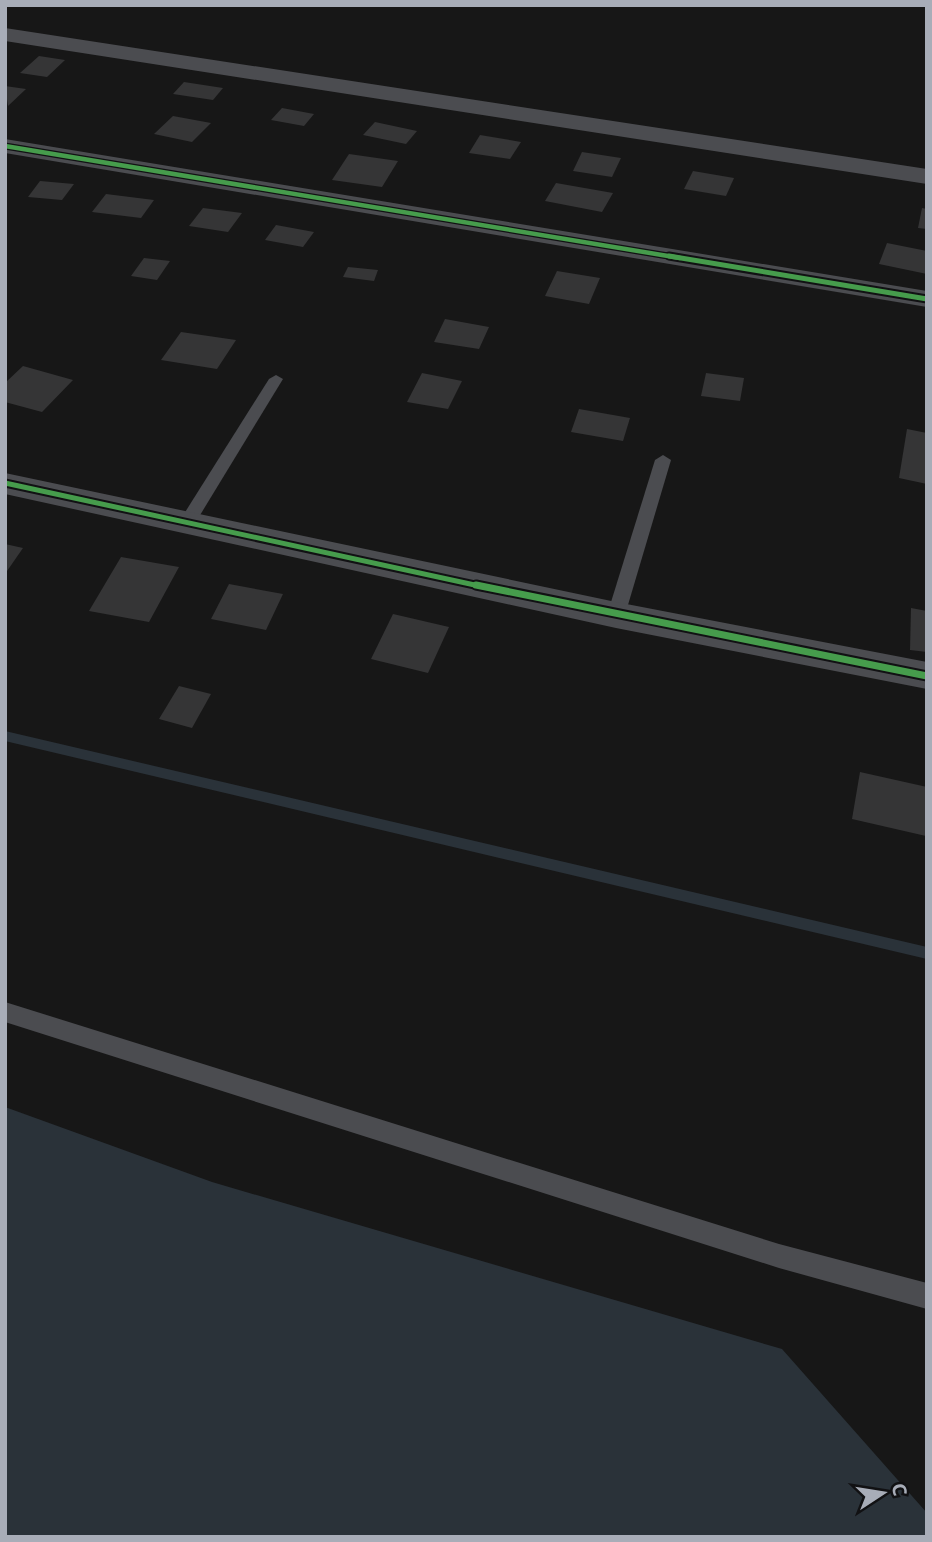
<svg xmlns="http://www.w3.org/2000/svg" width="932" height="1542" font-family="'Noto Sans',sans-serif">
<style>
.water{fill:#2a3239}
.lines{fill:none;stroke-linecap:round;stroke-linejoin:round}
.stream{fill:#2a3239;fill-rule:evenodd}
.building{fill:#353536}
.lane{fill:#4b4c50;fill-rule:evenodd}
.street{fill:#4b4c50;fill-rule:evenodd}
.cycleway-far2-casing{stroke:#111113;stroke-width:7}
.cycleway-far1-casing{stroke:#111113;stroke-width:9}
.cycleway-casing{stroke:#111113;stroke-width:11}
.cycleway-far2{stroke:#469c4c;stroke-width:4.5}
.cycleway-far1{stroke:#469c4c;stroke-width:5}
.cycleway{stroke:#469c4c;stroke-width:7}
</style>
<rect width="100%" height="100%" fill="#171717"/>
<!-- water -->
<polygon class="water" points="5,1107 212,1182 782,1349 927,1513 927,1537 5,1537"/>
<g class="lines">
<!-- stream -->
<polygon class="stream" points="5,731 927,947 927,959 5,741"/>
</g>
<!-- building -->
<g class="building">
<polygon points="39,56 65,60 47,77 20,73"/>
<polygon points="184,82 223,88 213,100 173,94"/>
<polygon points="5,86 26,89 8,106"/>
<polygon points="282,108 314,114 304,126 271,120"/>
<polygon points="173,116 211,123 192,142 154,134"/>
<polygon points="375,122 417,131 406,144 363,135"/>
<polygon points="480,135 521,142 510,159 469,153"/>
<polygon points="582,152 621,158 612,177 573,171"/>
<polygon points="349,154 398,161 382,187 332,180"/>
<polygon points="693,171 734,178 726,196 684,189"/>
<polygon points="40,181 74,184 62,200 28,197"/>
<polygon points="556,183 613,193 602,212 545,201"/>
<polygon points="106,194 154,200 141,218 92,212"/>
<polygon points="203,208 242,213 228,232 189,226"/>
<polygon points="922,208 927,209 927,229 918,228"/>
<polygon points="276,225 314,232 303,247 265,240"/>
<polygon points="887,243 927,251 927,274 879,264"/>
<polygon points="144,258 170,261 157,280 131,276"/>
<polygon points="348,267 378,270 374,281 343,277"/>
<polygon points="557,271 600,278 589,304 545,296"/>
<polygon points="445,319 489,327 479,349 434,342"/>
<polygon points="181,332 236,340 217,369 161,360"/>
<polygon points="23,366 73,380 42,412 5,402 5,383"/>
<polygon points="422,373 462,381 448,409 407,402"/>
<polygon points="706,373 744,378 740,401 701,396"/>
<polygon points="579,409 630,418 623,441 571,432"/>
<polygon points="907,429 927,433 927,484 899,478"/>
<polygon points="5,544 23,548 5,574"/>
<polygon points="121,557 179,567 149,622 89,611"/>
<polygon points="229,584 283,594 266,630 211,619"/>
<polygon points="911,608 927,611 927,652 910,650"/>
<polygon points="393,614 449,627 428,673 371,659"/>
<polygon points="179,686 211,694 192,728 159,719"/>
<polygon points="860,772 927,787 926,836 852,819"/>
</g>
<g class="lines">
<!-- lane -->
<g class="lane">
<polygon points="276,375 283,379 194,525 182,525 182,517 269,379"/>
<polygon points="663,455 671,460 625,615 622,619 610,619 607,615 655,460"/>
<polygon points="5,1002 779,1244 927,1283 927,1309 779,1268 5,1022"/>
</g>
<!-- street -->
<g class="street">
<polygon points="5,28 927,169 927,184 5,41"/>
<polygon points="5,139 927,291 927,307 5,153"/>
<polygon points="5,473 616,602 927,662 927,689 616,628 5,494"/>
</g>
<!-- cycleway-far2 casing -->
<g class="cycleway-far2-casing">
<polyline id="cycleway-far2" points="5,146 680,258"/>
</g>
<!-- cycleway-far1 casing -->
<g class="cycleway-far1-casing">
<g id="cycleway-far1">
<polyline points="669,256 927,299"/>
<polyline points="5,483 484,587"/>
</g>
</g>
<!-- cycleway casing -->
<g class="cycleway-casing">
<polyline id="cycleway" points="476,585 927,676"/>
</g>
<!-- cycleway-far2 -->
<use href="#cycleway-far2" class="cycleway-far2"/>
<!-- cycleway-far1 -->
<use href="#cycleway-far1" class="cycleway-far1"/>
<!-- cycleway -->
<use href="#cycleway" class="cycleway"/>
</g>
<!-- border -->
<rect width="932" height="1542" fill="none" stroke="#a8adb8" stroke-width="14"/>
<!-- north arrow -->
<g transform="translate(883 1493) rotate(78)" stroke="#111113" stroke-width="5" paint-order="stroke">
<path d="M0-5L12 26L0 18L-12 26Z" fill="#a8adb8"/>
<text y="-10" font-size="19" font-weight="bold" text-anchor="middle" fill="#a8adb8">С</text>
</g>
</svg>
